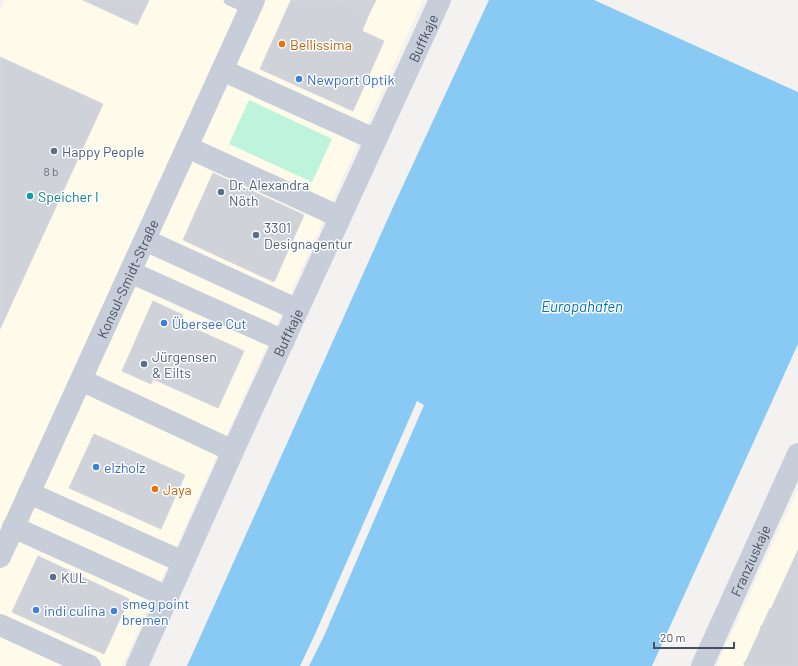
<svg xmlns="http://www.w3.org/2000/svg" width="798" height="666" font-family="Barlow,sans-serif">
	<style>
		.commercial { fill: #fefbeb }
		.green { fill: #bef3dc }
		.water { fill: #88caf3 }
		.pier { fill: #f4f2f1 }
		.building { fill: #d0d2d9; stroke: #d5d6dd }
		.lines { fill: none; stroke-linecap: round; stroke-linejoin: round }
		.lane { stroke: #c7ceda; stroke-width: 11 }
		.street { stroke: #c7ceda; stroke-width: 22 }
		.food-dot { fill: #e8710a; stroke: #fff; stroke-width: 1.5 }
		.shop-dot { fill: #3f7fe0; stroke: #fff; stroke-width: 1.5 }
		.service-dot { fill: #5c6f8a; stroke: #fff; stroke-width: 1.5 }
		.culture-dot { fill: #0f9aa8; stroke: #fff; stroke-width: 1.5 }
		.labels { text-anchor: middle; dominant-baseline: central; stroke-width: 3; stroke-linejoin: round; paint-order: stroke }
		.number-label { font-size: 12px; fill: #69707f }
		.street-label { font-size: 14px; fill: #475061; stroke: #fff }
		.food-label { font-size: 14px; fill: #c56008; stroke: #fff; text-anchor: start }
		.shop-label { font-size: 14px; fill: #366cbe; stroke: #fff; text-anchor: start }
		.service-label { font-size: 14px; fill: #4e5e75; stroke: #fff; text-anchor: start }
		.culture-label { font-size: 14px; fill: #0d838f; stroke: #fff; text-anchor: start }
		.water-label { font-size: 15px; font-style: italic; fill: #0173ba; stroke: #fff }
	</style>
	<rect width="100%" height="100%" fill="#f4f2f1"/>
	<g class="commercial">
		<path d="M5 0H423L122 666H0V11Z"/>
		<path d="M798 489V666H717Z"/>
	</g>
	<path class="green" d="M249 100 332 139 312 182 229 144Z"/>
	<path class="water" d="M489 0H594L798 92V344L652 666H187L394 205Z"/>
	<path class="pier" d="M417 401 424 405 324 636 309 666H300L316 632Z"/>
	<g class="building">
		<path d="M83 0H149L137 25Z"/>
		<path d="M291 0H337L369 14 362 31 384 41 353 111 260 69Z"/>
		<path d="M337 0H376L369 14Z"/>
		<path d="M0 57 103 104 0 329Z"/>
		<path d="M213 173 304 215 274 282 183 240Z"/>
		<path d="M153 301 183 315 180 322 244 351 218 408 153 379 151 384 122 371Z"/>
		<path d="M94 434 185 475 161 529 69 488Z"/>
		<path d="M798 550V666H744L745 664H744V662L745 663 761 628 760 627 761 626H762L770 608 771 609Z"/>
		<path d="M38 556 129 599 104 654 12 612Z"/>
	</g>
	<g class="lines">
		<path class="lane" d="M229 0 250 9"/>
		<g class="street">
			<path d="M222 70 376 140"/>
			<path d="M187 147 340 217"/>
			<path d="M145 240 298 310"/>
			<path d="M130 272 284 341"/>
			<path d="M81 380 233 451"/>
			<path d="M29 493 183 562"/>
			<path d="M13 527 168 597"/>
			<path id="s1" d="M0 557 254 0"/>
			<path d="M0 625 90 666"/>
			<path id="s2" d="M137 666 233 451 440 0"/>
			<path id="s3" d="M702 666 798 454"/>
		</g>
	</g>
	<g class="food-dot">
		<circle cx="282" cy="44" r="4"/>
		<circle cx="155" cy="489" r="4"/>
	</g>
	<g class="shop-dot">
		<circle cx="299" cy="79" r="4"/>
		<circle cx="164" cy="323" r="4"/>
		<circle cx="96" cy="467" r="4"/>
		<circle cx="36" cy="610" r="4"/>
		<circle cx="114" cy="611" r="4"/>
	</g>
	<g class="service-dot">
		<circle cx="54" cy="151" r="4"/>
		<circle cx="221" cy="192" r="4"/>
		<circle cx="256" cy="235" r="4"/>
		<circle cx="144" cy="364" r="4"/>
		<circle cx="53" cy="577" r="4"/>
	</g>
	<circle class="culture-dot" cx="30" cy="196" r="4"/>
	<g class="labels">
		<g class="number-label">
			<text x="51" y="171">8 b</text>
		</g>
		<g class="street-label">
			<text stroke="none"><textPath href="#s2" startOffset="690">Buffkaje</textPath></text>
			<text stroke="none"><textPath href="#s1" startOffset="306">Konsul-Smidt-Straße</textPath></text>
			<text stroke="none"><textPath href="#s2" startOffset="366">Buffkaje</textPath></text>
			<text stroke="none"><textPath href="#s3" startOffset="116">Franziuskaje</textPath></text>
		</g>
		<g class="food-label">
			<text x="290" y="44">Bellissima</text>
			<text x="163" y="489">Jaya</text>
		</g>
		<g class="shop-label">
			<text x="307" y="79">Newport Optik</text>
			<text x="172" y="323">Übersee Cut</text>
			<text x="104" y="467">elzholz</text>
			<text x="122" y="603">smeg point<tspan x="122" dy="16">bremen</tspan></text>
			<text x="44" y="610">indi culina</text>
		</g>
		<g class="service-label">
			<text x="62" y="151">Happy People</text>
			<text x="229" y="184">Dr. Alexandra<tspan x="229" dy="16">Nöth</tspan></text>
			<text x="264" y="227">3301<tspan x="264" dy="16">Designagentur</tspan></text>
			<text x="152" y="356">Jürgensen<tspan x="152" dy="16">&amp; Eilts</tspan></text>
			<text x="61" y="577">KUL</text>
		</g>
		<g class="culture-label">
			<text x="38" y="196">Speicher I</text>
		</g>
		<g class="water-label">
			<text x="582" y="306">Europahafen</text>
		</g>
	</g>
	<path d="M654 642v6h80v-6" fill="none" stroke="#475061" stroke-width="2"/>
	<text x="660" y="642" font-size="12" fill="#475061" stroke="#ffffff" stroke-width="3" paint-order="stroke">20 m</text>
</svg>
